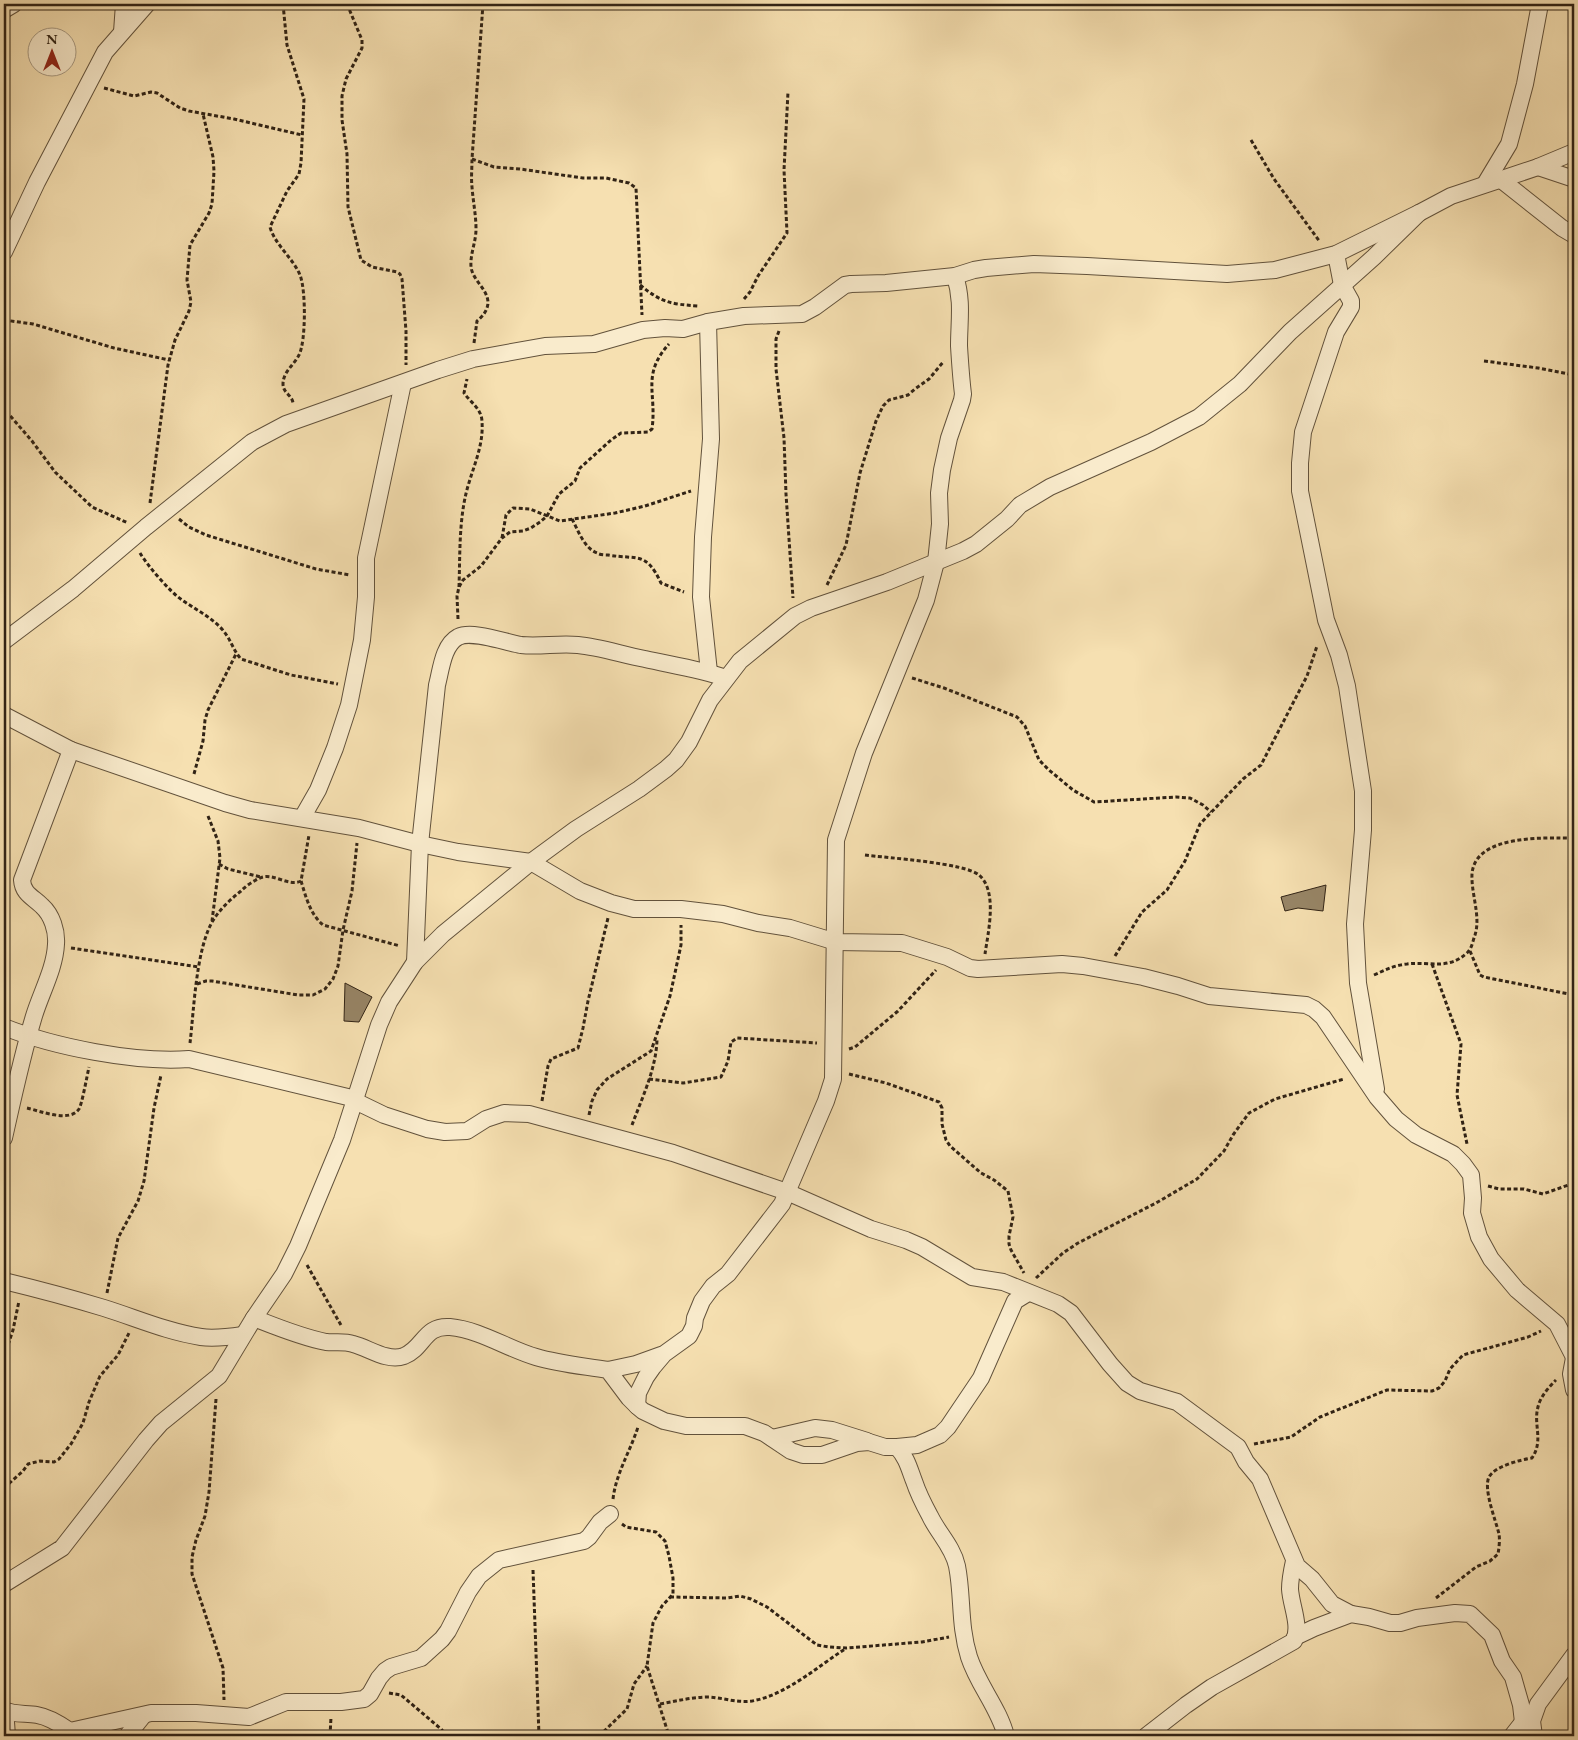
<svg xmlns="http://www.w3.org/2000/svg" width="1578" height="1740" font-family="'EB Garamond',serif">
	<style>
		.building { fill: #978566; stroke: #312315 }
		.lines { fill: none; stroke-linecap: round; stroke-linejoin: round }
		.minor-casing { stroke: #62523c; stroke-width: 18 }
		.path { stroke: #312315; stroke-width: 3; stroke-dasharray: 4 2.5; stroke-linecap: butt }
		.minor { stroke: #f9ebcc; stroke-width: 16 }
	</style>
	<rect width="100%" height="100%" fill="#f6e0b1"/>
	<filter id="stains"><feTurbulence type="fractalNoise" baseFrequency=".004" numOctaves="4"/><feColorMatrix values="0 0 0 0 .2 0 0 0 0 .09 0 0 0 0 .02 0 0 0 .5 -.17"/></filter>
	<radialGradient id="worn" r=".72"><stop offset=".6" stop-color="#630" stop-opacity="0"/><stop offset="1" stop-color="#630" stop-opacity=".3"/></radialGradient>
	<g class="building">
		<path d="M1326 885 1323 911 1298 908 1285 911 1281 897Z"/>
		<path d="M345 983 372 997 359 1022 344 1021Z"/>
	</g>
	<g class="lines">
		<defs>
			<g id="minor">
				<path d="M4 10 14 4"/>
				<path d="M122 32 124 4"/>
				<path d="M1538 167 1574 179"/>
				<path d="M1500 179 1562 228 1574 235"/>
				<path d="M1485 184 1509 144 1525 84 1540 4"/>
				<path d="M4 252 37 182 105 52 147 4"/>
				<path d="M1336 254 1342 285 1351 301V307L1336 332 1303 432 1300 463V491L1326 620 1339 655 1347 686 1363 791V830L1355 924 1358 983 1376 1089"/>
				<path d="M708 322 711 439 703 537 701 597 709 672"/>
				<path d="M4 641 73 589 146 527 252 442 286 424 438 370 473 359 545 346 594 344 643 330 665 328 683 329 708 322 744 316 802 314 815 307 845 285 851 284 886 283 955 276 974 270 986 268 1034 264 1087 266 1227 274 1275 270 1336 254 1419 213 1451 196 1538 167 1574 152"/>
				<path d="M4 715 71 750 225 803 250 810 359 828 420 844 458 852 531 862 580 891 611 903 634 909H681L723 914 758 923 790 928 836 942 902 943 947 957 970 968 978 969 1062 964 1083 966 1143 977 1178 986 1209 996 1306 1005 1314 1009 1323 1017 1377 1097 1396 1119 1416 1135 1453 1154 1463 1164 1471 1175 1473 1198 1472 1213 1479 1237 1491 1259 1517 1290 1557 1324 1574 1357"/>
				<path d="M302 818 318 790 335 748 349 705 362 640 366 597V558L403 383"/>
				<path d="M415 962 420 844 437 685C441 670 443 645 458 637 472 630 504 642 521 645 540 647 559 643 578 645 600 647 623 655 645 659 672 665 699 669 726 678"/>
				<path d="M4 1027C54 1047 135 1063 189 1059L356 1099"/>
				<path d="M355 1101 384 1115 427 1129 445 1132 467 1131 486 1119 504 1113 529 1114 673 1153 787 1192 871 1229 906 1240 922 1247 972 1277 1003 1282 1058 1304 1071 1313 1110 1364 1127 1383 1140 1391 1177 1402 1238 1447 1246 1462 1260 1479 1297 1566 1312 1579 1332 1604 1351 1614"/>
				<path d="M4 1138C13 1098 22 1056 34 1016 41 993 55 968 56 944 57 931 52 915 42 906 33 897 23 894 22 880L71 750"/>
				<path d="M4 1281C37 1289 71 1298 104 1308 136 1318 168 1332 201 1337 214 1339 229 1337 243 1335"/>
				<path d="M254 1318C277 1327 301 1337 326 1342 335 1343 344 1341 353 1344 369 1348 387 1362 404 1356 424 1348 424 1325 450 1327 481 1330 508 1349 536 1357 559 1364 584 1366 608 1370L629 1398 637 1406 643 1411 664 1421 686 1426H745L764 1433 791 1451 803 1455H822L857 1443 869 1442 885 1447H897L917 1445 940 1435 948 1427 981 1378 1015 1301 1028 1293"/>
				<path d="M1574 1358 1571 1374 1574 1390"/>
				<path d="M608 1370 636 1364 661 1355"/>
				<path d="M637 1406 638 1393 646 1377 653 1367 664 1354 689 1336 694 1326 695 1318 702 1301 713 1286 728 1274 782 1204 826 1101 833 1079 836 840 864 753 926 600 936 562 940 524 939 493 942 470 949 438 962 400 963 394C961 378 960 362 959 346 959 321 963 301 955 276"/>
				<path d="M772 1438 815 1428 832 1430 867 1441"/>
				<path d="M897 1447C907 1458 909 1468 914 1481 918 1493 924 1505 930 1516 938 1533 953 1547 957 1566 963 1597 959 1625 969 1657 978 1685 999 1708 1006 1736"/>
				<path d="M4 1584 62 1548 146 1440 161 1423 219 1376 254 1318 284 1274 298 1246 342 1140 379 1025 389 1002 415 962 443 934 531 862 576 829 639 789 666 769 676 760 689 742 710 700 740 661 795 616 811 608 887 582 963 551 976 544 1007 519 1020 505 1050 487 1151 442 1199 417 1240 384 1290 332 1374 257 1419 213"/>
				<path d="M1295 1637 1314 1628 1351 1614 1369 1617 1390 1623H1400L1417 1618 1455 1613 1470 1614 1492 1635 1502 1661 1513 1677 1521 1705 1523 1722"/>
				<path d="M4 1710C14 1715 26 1713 37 1715 49 1717 60 1724 70 1731L151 1713H196L249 1717 286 1702H341L364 1699 370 1694 379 1678 385 1671 391 1667 421 1658 442 1639 448 1631 468 1592 479 1576 499 1560 584 1541 589 1537 600 1522 610 1514"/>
				<path d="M4 1716 6 1722 7 1736"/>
				<path d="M127 1736 143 1716"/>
				<path d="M1146 1736 1186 1705 1212 1687 1294 1641C1301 1625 1291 1606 1290 1589 1290 1579 1292 1570 1294 1561"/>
				<path d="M1512 1736 1523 1722 1531 1718"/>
				<path d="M1534 1736 1532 1721 1538 1704 1574 1655"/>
			</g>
		</defs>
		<use href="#minor" class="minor-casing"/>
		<g class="path">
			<path d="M283 4 287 45 304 99 301 163 299 174 287 191 270 227C275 245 293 258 300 275 306 290 306 341 299 355 294 365 283 372 283 384 283 393 292 395 293 403"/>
			<path d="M347 4 362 40V48L346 79 342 96V120L347 154 348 207 361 260 372 267 397 272 400 274 402 279 406 331V365"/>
			<path d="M104 88 134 96 151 92 157 93 180 108 189 111 234 119 302 135"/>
			<path d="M1251 140 1274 179 1320 242"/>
			<path d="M472 159 494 167 520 169 583 178H606L629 183 636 188 642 315"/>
			<path d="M640 285C662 303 671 304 698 306"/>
			<path d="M744 299 750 292 758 276 787 233 784 170 788 92"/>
			<path d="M4 320 33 324 114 348 169 360"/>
			<path d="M779 331 776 339V369L784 438 786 494 793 598"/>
			<path d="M474 343 477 321C483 316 488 310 488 302 487 288 473 281 471 267 470 254 476 242 476 229 476 215 473 201 472 187 471 178 472 168 472 159L483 4"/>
			<path d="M1484 361 1538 368 1574 375"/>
			<path d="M4 405 6 411 32 441 55 472 92 507 128 523"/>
			<path d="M150 503 168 365 175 340 189 311 191 302 187 280 190 245 209 213 212 204 214 171 213 157 203 114"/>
			<path d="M179 519 189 527 206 535 316 569 350 575"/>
			<path d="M572 519C578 530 584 548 597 553 600 555 605 555 608 555 638 560 646 551 661 583L684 592"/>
			<path d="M502 538 506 515 513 508 530 509 560 521 615 513 645 506 691 491"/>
			<path d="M140 553C147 565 170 592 182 600 195 609 209 616 220 627 231 638 232 649 241 659L291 675 338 684"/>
			<path d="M827 585 846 545 860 473 876 421 883 406 889 400 908 395 915 389 929 379 944 361"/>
			<path d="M459 587C460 557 459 527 465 498 470 473 484 448 482 422 482 409 471 403 464 393L467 379"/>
			<path d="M458 619 457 596 459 587 463 580 481 566 502 538 510 532 523 531 531 528 540 522 547 516 559 494 575 481 580 468 611 440 621 433 648 432 652 429C657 393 641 375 669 344"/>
			<path d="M912 678 944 688 1017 717 1025 726 1039 760 1049 770 1073 790 1094 802 1176 797 1190 798 1203 805 1211 812"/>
			<path d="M194 774 203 741 205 720 208 710 236 654"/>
			<path d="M208 816 218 841 220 858 212 921"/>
			<path d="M865 855C888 858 965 863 979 875 998 891 988 933 985 954"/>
			<path d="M219 864 228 869 261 877"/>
			<path d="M301 881C306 897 310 914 323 925L400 946"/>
			<path d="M71 948 199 967"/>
			<path d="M1470 951 1480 975 1484 977 1574 995"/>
			<path d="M1115 956 1142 912 1167 890 1185 861 1200 824 1243 779 1261 765 1307 676 1317 646"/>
			<path d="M1432 964 1461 1044 1457 1095 1467 1144"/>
			<path d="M1374 975C1385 970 1395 965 1407 964 1430 961 1448 971 1468 952 1472 948 1473 940 1475 935 1481 916 1471 894 1472 874 1475 834 1545 838 1574 838"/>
			<path d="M197 984 206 981H212L298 995H313L325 989 333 979 338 966 343 930 352 891 357 843"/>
			<path d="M190 1043C194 1010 196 946 214 919 221 908 231 899 241 891 246 886 253 881 260 878 273 872 288 887 301 881L309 835"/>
			<path d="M849 1049 855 1047 898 1011 936 970"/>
			<path d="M849 1074 886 1083 939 1102 942 1108V1124L946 1140 950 1146 981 1173 994 1180 1008 1191 1013 1217 1009 1236V1244L1011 1250 1024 1273"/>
			<path d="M649 1079 683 1083 721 1077 728 1061 731 1042 737 1038 817 1043"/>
			<path d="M542 1101 548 1066 551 1059 578 1048 583 1028 588 1001 608 918"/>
			<path d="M27 1108C40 1111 70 1123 79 1109 82 1104 87 1076 89 1067"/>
			<path d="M589 1115 592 1101 597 1090 607 1079 651 1051 670 996 681 945V925"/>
			<path d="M632 1125C642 1098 656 1069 657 1040"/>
			<path d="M1488 1186 1499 1189H1524L1543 1194 1574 1183"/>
			<path d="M307 1265 342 1327"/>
			<path d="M1036 1278 1063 1253 1078 1243 1156 1203 1197 1179 1224 1151 1233 1135 1249 1113 1275 1099 1344 1079"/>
			<path d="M107 1293 118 1238 138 1201 144 1181 154 1108 161 1075"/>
			<path d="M4 1357 13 1330 19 1301"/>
			<path d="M216 1399 209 1492 205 1516 196 1540 192 1557V1574L223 1668 224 1700"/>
			<path d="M1254 1444 1291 1437 1320 1417 1387 1390 1432 1391 1439 1388 1445 1381 1450 1369 1463 1355 1528 1337 1541 1331"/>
			<path d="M4 1488 23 1471 28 1464 40 1461 54 1462 59 1459 71 1444 83 1423 89 1402 100 1376 118 1355 129 1333"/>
			<path d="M613 1499C616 1473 630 1452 638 1427"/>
			<path d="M622 1524 626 1527 656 1532 665 1541 669 1556 673 1578V1594L662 1606 653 1623 647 1666 669 1736"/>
			<path d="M533 1570 539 1736"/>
			<path d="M670 1597 727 1598 740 1596 751 1599 767 1607 817 1645 829 1647 846 1648 922 1642 949 1637"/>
			<path d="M1436 1598 1476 1567 1490 1561 1498 1554C1499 1548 1500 1540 1499 1534 1496 1521 1483 1489 1489 1477 1495 1466 1520 1460 1532 1458 1544 1440 1533 1425 1538 1407 1540 1397 1549 1387 1556 1380"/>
			<path d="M389 1693 401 1695 441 1729 447 1736"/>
			<path d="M660 1704C677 1701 692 1697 709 1697 724 1698 737 1703 752 1701 786 1695 817 1667 845 1649"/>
			<path d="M330 1736 331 1717"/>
			<path d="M599 1736 627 1709 634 1684 647 1666"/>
		</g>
		<use href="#minor" class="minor"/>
	</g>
	<rect width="1578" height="1740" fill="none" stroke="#f6e0b1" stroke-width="20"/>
	<rect x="5" y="5" width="1568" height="1730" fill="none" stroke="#312315" stroke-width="2.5"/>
	<rect x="10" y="10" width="1558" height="1720" fill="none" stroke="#312315"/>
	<g transform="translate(52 52)"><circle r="24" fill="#f9ebcc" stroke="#a99b83"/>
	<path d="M0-4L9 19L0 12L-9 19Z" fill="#8f2418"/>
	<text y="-8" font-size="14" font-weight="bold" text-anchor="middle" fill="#312315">N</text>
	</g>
	<rect width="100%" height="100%" filter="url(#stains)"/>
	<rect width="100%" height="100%" fill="url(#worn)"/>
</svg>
